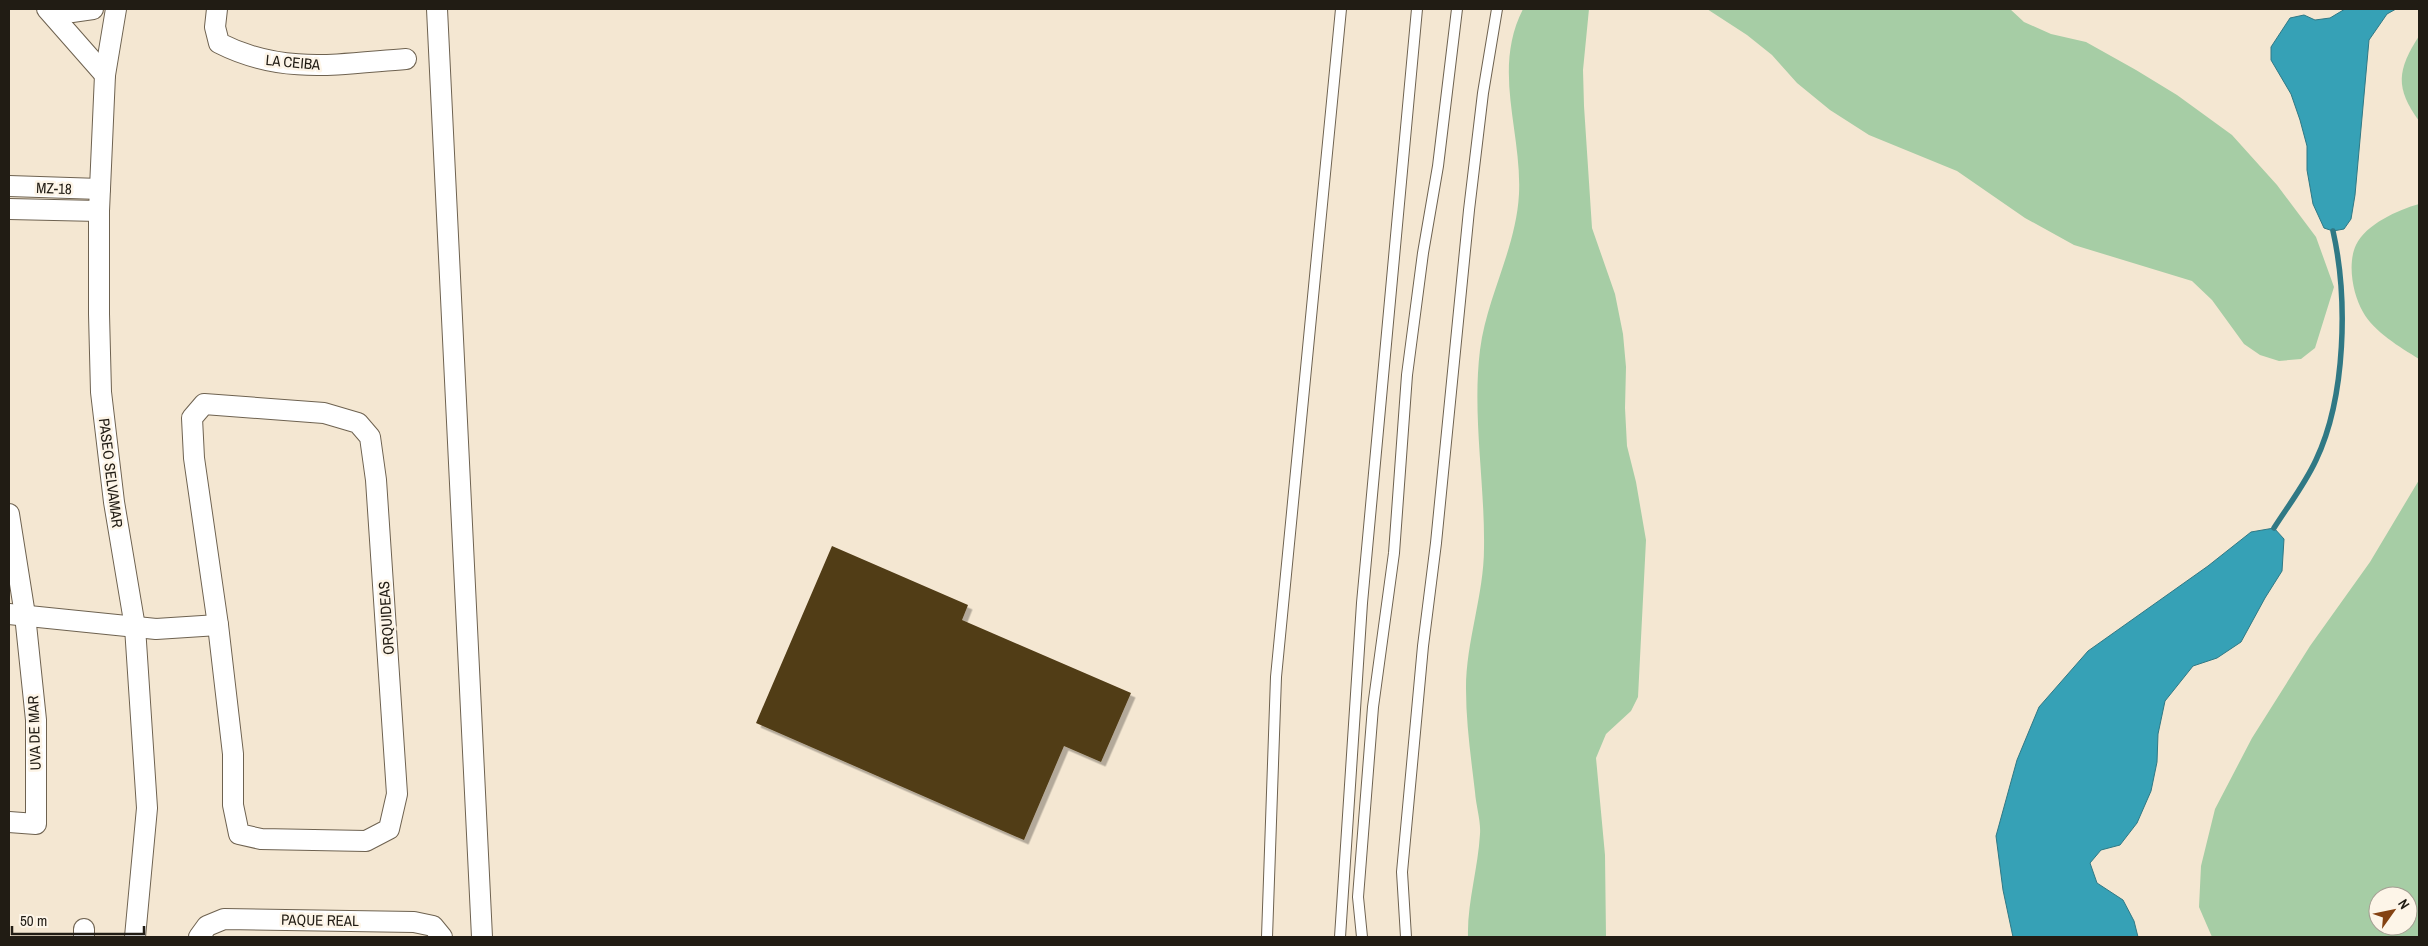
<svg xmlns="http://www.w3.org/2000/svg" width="2428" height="946" font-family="'Archivo Narrow',sans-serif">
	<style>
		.green { fill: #a6cda5; fill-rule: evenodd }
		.water { fill: #36a1b6; stroke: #307985 }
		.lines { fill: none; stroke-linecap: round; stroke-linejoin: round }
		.stream { stroke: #307985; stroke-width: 5.5 }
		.building { fill: #513c17; filter: url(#shadow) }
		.service-casing { stroke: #6e6250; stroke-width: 12 }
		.minor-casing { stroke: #6e6250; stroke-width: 22 }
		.service { stroke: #fff; stroke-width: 10 }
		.minor { stroke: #fff; stroke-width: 20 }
		.labels { text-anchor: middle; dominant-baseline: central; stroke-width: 5; stroke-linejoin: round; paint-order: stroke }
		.street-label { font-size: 15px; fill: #211c14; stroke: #fdf5e8 }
	</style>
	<defs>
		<filter id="shadow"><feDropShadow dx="4.5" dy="4.5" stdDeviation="0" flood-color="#0004"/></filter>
	</defs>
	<rect width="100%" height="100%" fill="#f4e7d2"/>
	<g class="green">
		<path d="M1523 9H1589L1583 70 1584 106 1592 228 1615 294 1623 334 1626 367 1625 408 1627 446 1636 482 1646 540 1638 697 1631 711 1606 734 1596 758 1605 855 1606 937H1468C1467 903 1478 869 1480 834 1481 821 1476 806 1475 792 1471 758 1466 723 1466 689 1466 641 1484 595 1484 548 1485 483 1472 415 1480 350 1487 296 1516 249 1519 194 1522 131 1492 70 1523 9Z"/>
		<path d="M1707 9H2010L2024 22 2051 34 2086 42 2136 70 2177 95 2232 135 2277 185 2316 237 2334 287 2315 348 2301 359 2279 361 2260 355 2244 344 2212 300 2192 281 2074 245 2025 218 1957 171 1869 135 1830 110 1797 83 1772 55 1747 35Z"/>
		<path d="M2419 36V121C2395 88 2397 70 2419 36Z"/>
		<path d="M2419 204V359C2400 347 2374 332 2363 312 2353 295 2347 264 2356 245 2366 224 2398 210 2419 204Z"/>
		<path d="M2419 480V937H2212L2199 907 2201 866 2215 809 2252 738 2310 646 2370 562ZM2378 896H2408V926H2378Z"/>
	</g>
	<g class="water">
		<path d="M2345 9H2396L2387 14 2369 40 2355 195 2351 219 2344 229 2333 231 2324 228 2313 204 2307 170V146L2300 120 2291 94 2271 60V47L2290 18 2304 15 2315 20 2330 18Z"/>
		<path d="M2274 528 2284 539 2282 571 2265 598 2241 642 2217 658 2193 666 2165 701 2158 734 2157 762 2151 791 2137 823 2120 845 2101 850 2090 863 2097 883 2123 900 2134 921 2138 937H2013L2003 890 1996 836 2017 760 2039 707 2088 651 2208 566 2251 532Z"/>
	</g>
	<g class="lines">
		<path class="stream" d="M2274 528C2288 506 2305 484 2316 460 2346 397 2348 298 2333 231"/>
	</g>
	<path class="building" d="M832 546 968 605 962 620 1131 693 1101 762 1064 746 1024 840 756 723Z"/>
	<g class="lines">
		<defs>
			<g id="service">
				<path d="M1267 937 1276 677 1341 9"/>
				<path d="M1340 937 1362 603 1417 9"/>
				<path d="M1362 937 1358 897 1373 707 1394 553 1407 375 1423 253 1438 166 1457 9"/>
				<path d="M1406 937 1402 872 1423 646 1436 543 1469 210 1483 93 1497 9"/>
			</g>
			<g id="minor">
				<path d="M47 9 105 75"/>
				<path d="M69 9 72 12 93 9"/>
				<path d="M116 9 105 75 99 211V314L101 392 114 502 135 627 147 808 135 937"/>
				<path d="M217 9 215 27 219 43C282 75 338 64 406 59"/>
				<path d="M437 9 482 937"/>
				<path d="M9 186 100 189"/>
				<path d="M9 209 99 211"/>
				<path d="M204 404 324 413 358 423 370 437 376 480 397 794 389 829 366 841 261 839 239 834 233 805V754L218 625 194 458 192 418Z"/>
				<path d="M9 514 25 615 36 720V824L9 822"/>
				<path d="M9 614 156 629 218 625"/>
				<path d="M84 937V929"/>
				<path d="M199 937 207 926 224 919 414 922 433 926 442 937"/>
			</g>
		</defs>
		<use href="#service" class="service-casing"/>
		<use href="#minor" class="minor-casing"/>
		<use href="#service" class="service"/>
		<use href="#minor" class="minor"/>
	</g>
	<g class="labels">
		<g class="street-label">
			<text transform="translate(293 62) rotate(5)">LA CEIBA</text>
			<text transform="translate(54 188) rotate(2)">MZ-18</text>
			<text transform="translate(111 473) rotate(83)">PASEO SELVAMAR</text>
			<text transform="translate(386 618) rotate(-94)">ORQUIDEAS</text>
			<text transform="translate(34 733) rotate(-92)">UVA DE MAR</text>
			<text transform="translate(320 920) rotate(1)">PAQUE REAL</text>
		</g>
	</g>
	<rect width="2428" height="946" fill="none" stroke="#211c14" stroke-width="20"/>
	<g transform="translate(2393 911) rotate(57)"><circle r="24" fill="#fdf5e8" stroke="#a59e93"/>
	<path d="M0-4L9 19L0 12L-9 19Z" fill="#844212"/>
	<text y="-8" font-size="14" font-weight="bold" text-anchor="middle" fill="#211c14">N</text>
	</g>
	<path d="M12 926v8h132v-8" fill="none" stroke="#211c14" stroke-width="2.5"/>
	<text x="20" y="926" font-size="15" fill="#211c14" stroke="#fdf5e8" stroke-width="4" paint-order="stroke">50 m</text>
</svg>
